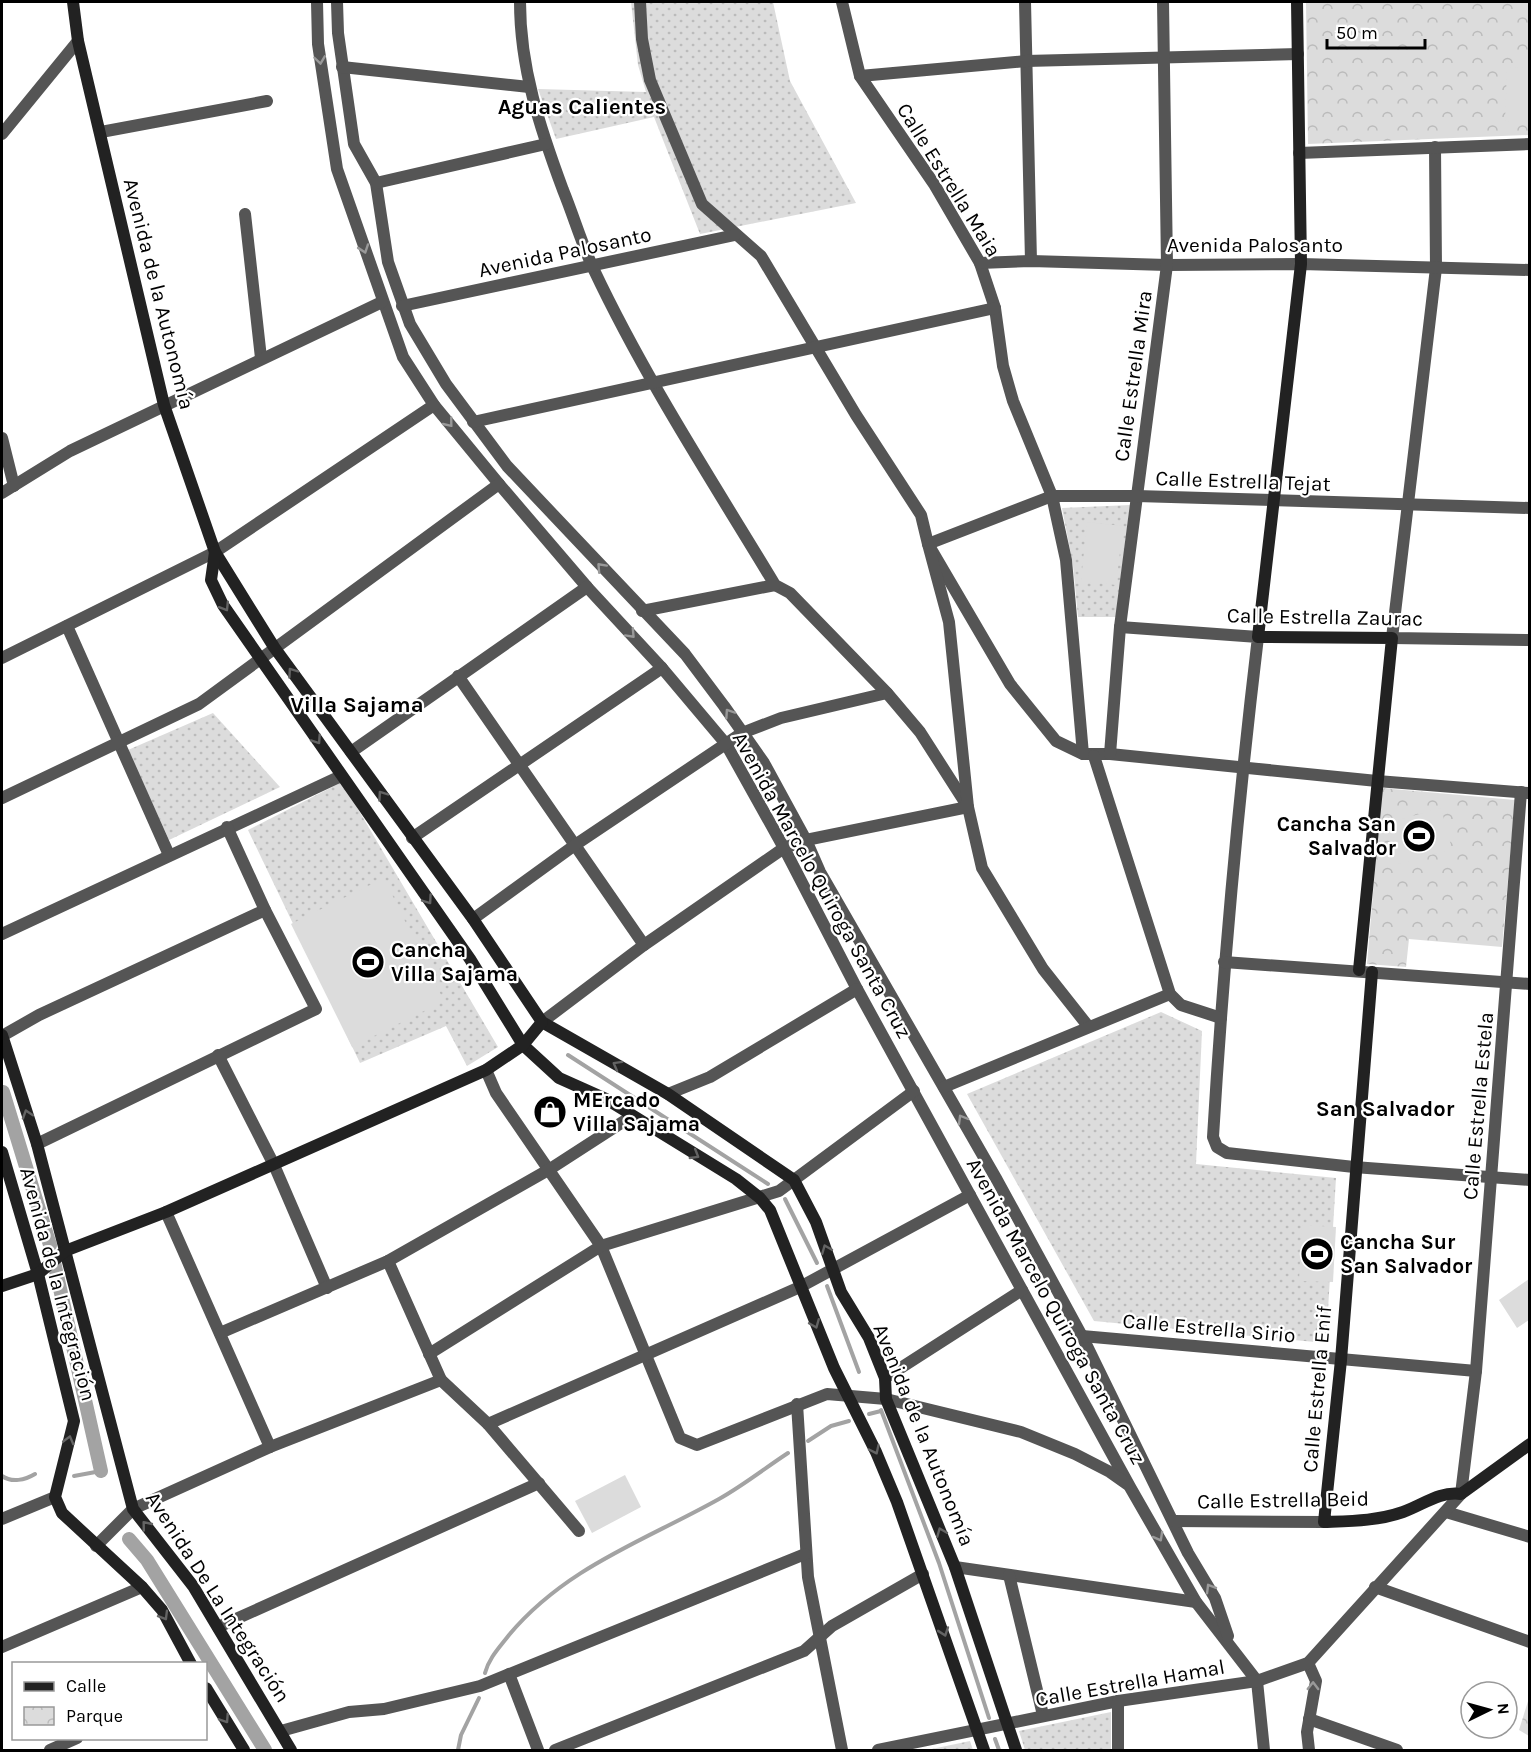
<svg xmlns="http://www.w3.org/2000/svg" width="1531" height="1752" font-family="Karla,sans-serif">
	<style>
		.grass { fill: url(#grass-dots) }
		.park { fill: url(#park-crowns) }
		.pitch { fill: #dcdcdc }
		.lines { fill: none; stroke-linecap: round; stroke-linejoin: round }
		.stream { stroke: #a3a3a3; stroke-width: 4 }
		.canal { stroke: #a3a3a3; stroke-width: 14 }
		.street { stroke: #555; stroke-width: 12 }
		.secondary { stroke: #222; stroke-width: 12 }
		.oneway { stroke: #999 }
		.oneway2 { stroke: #646464 }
		.labels { text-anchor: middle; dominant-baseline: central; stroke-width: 4.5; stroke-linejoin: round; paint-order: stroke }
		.street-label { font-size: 21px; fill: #000; stroke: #fff }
		.poi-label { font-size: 21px; font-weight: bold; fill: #000; stroke: #fff; text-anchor: start }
		.neighbourhood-label { font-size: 22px; font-weight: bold; fill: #000; stroke: #fff }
	</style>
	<defs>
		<pattern id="grass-dots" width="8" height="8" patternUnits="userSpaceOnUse" patternTransform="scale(1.5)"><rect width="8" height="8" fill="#dcdcdc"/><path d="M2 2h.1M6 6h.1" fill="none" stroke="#bbb" stroke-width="1.8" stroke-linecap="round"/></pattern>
		<pattern id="park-crowns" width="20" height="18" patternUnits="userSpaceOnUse" patternTransform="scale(1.5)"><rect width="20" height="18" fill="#dcdcdc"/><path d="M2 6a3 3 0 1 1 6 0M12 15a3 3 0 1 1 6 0" fill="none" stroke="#bbb"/></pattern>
	</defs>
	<rect width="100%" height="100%" fill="#fff"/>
	<g class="grass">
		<path d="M631 2H773L790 81 856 203 700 234 654 117 556 139 538 89 646 92 638 65Z"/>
		<path d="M1130 505 1116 617H1078L1073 565 1062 508Z"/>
		<path d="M213 713 280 787 169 840 128 750Z"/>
		<path d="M342 782 498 1047 467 1066 446 1026 360 1063 248 830Z"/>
		<path d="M1161 1012 1202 1031 1196 1164 1336 1178 1326 1343 1094 1321 967 1094Z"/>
		<path d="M1111 1712V1750H1025L1019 1731Z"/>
		<path d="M970 1741 973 1750H927Z"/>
	</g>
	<g class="park">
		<path d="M1306 2H1529V135L1308 144Z"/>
		<path d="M1382 788 1515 800 1502 947 1409 939 1406 967 1367 964Z"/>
		<path d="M1529 1698 1530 1736H1529L1519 1730Z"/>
	</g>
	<g class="pitch">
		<path d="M1507 67 1529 68V122L1505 121Z"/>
		<path d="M1087 522 1123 526 1116 585 1081 581Z"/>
		<path d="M1441 808 1452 849 1398 864 1387 823Z"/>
		<path d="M384 878 444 1001 352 1047 291 924Z"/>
		<path d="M1302 1225 1336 1227 1333 1282 1299 1281Z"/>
		<path d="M1529 1279V1320L1517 1328 1499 1300Z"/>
		<path d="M625 1475 641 1507 592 1533 575 1501Z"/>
	</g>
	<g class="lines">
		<g class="stream">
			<path d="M568 1055 768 1184"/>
			<path d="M785 1199 817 1263"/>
			<path d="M827 1286 859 1372"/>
			<path d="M881 1410 939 1563 989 1718"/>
			<path d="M869 1414 881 1411"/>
			<path d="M808 1441 831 1426 849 1421"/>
			<path d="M2 1476C12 1483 25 1480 35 1474"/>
			<path d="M74 1476 101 1471"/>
			<path d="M485 1673C489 1658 499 1648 509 1635 566 1567 644 1541 719 1499 744 1485 765 1468 788 1453"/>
			<path d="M995 1739 999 1750"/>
			<path d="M458 1750 461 1735 479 1698"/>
		</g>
		<g class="canal">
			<path d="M3 1092 50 1245"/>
			<path d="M54 1262 101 1471"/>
			<path d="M129 1539 147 1560 265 1750"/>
		</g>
		<g class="street">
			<path d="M317 2 318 44 337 169 403 357 434 405 499 484 587 587 662 668 726 744 784 848 857 989 1130 1487 1196 1602 1257 1681 1264 1750"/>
			<path d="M337 2 338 33 354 144 376 183 388 262 410 324 446 384 507 466 685 654 724 706 764 763 806 840 820 872 997 1180 1082 1336 1188 1553 1215 1598 1228 1636"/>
			<path d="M520 2C520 68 540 128 563 190 574 217 582 245 594 270 646 380 713 482 775 585L790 593 887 693 920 732 968 807 982 868 1043 969 1088 1026"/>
			<path d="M640 2 642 39 650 80 702 204 761 256 856 415 921 515 928 544 1010 684 1056 741 1083 754H1110L1377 781 1528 793"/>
			<path d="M842 2 860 76 934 184 980 263 995 308 1003 366 1013 401 1052 496 1066 560 1083 754"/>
			<path d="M1025 2 1031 261"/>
			<path d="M342 67 529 87"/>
			<path d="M860 76 1026 61 1298 54"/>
			<path d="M101 132 267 101"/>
			<path d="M2 134 78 41"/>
			<path d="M1435 147 1436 268 1392 638 1530 640"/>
			<path d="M1299 153 1530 144"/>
			<path d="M376 183 546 144"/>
			<path d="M245 214 261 358"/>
			<path d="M980 263 1031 261 1167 265 1301 264 1530 270"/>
			<path d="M402 306 735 235"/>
			<path d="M473 422 995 308"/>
			<path d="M2 438 14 486"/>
			<path d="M2 493 70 451 382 302"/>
			<path d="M642 611 775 585"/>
			<path d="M67 626 169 855"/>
			<path d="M1120 627 1258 637C1238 804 1223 970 1213 1137L1217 1147 1227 1153 1354 1167 1530 1180"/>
			<path d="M2 658 215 552 434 405"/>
			<path d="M458 676 644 945"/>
			<path d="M351 752 587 587"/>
			<path d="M1110 754 1120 627 1167 265 1163 2"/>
			<path d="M1094 756 1170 994 1181 1005 1221 1018"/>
			<path d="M2 798 199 704 499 484"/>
			<path d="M412 838 662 668"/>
			<path d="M473 919 575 845 742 733 781 718 887 693"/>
			<path d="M2 934 341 776"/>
			<path d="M1224 962 1530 984"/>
			<path d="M542 1022 644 945 784 848 806 840 968 807 949 622 928 544 1052 496H1137L1530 508"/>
			<path d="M2 1036 39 1015 265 910"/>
			<path d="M218 1055 274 1165 327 1288"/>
			<path d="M486 1070 496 1093 601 1246 680 1438 697 1445 827 1394 886 1399 1021 1432 1075 1454 1110 1472 1127 1484"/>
			<path d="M944 1087 1170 994"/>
			<path d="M668 1094 710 1077 857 989"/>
			<path d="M37 1144 316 1009 265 910 227 827"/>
			<path d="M166 1212 270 1447"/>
			<path d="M388 1261 441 1380"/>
			<path d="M220 1333 388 1261 550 1169 632 1116"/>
			<path d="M1082 1336 1476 1371"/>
			<path d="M429 1354 601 1246 779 1191 914 1091"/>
			<path d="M885 1378 1022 1290"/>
			<path d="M797 1404 808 1577 842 1750"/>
			<path d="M488 1424 800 1287 970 1195"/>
			<path d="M1446 1512 1530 1537"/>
			<path d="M2 1519 55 1497"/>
			<path d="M1173 1521 1324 1522"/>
			<path d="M96 1546 133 1509 270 1447 441 1380 488 1424 579 1531"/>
			<path d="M955 1567 1196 1602"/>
			<path d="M1009 1575 1043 1715"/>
			<path d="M1375 1587 1530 1642"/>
			<path d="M218 1627 539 1483"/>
			<path d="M2 1647 142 1587"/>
			<path d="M1308 1663 1316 1681 1307 1732 1309 1750"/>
			<path d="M509 1674 538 1750"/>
			<path d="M1309 1719 1397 1750"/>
			<path d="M281 1731 349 1712 384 1709 480 1686 805 1554"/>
			<path d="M50 1750 77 1738"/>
			<path d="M555 1750 804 1651 832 1626 923 1574"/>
			<path d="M878 1750 1118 1701 1257 1681 1308 1663 1461 1494 1476 1371 1521 792"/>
			<path d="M1118 1750V1701"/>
		</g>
		<g class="secondary">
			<path d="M73 2 78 41 164 405 215 552 274 647 473 919 542 1022 668 1094 794 1180 816 1222 841 1292 869 1338 885 1378 886 1399 955 1567 1016 1750"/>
			<path d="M1297 2 1301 264 1258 637 1392 638 1359 970"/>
			<path d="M215 552 211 580 223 605 470 959 523 1045 559 1078 606 1099 736 1179 760 1198 770 1210 834 1368 876 1452 897 1502 984 1750"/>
			<path d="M1372 972 1341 1360 1324 1522C1351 1521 1377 1521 1403 1512 1423 1505 1439 1491 1461 1494L1530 1444"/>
			<path d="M2 1035 37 1144 133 1509 193 1586 291 1750"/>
			<path d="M2 1152 38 1274 74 1421 55 1497 62 1513 142 1587 162 1610 191 1664"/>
			<path d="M2 1286 38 1274 65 1251 166 1212 486 1070 523 1045 542 1022"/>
			<path d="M206 1688 244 1750"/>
		</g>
	</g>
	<defs><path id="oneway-chevron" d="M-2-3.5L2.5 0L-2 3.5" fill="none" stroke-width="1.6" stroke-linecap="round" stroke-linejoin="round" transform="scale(1.5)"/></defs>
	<g class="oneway">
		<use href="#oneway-chevron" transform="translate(320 60) rotate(82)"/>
		<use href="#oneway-chevron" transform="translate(364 249) rotate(71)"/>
		<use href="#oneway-chevron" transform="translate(449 423) rotate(51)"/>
		<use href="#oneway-chevron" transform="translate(601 567) rotate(-133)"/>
		<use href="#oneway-chevron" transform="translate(631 634) rotate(47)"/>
		<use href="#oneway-chevron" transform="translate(729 713) rotate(-124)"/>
		<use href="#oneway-chevron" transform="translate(962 1119) rotate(-120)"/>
		<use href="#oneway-chevron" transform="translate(1159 1537) rotate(61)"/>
		<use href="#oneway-chevron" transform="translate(1210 1588) rotate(-121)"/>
		<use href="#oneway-chevron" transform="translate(1313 1686) rotate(-89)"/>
	</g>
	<g class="oneway2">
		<use href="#oneway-chevron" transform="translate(225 607) rotate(58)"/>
		<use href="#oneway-chevron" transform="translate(292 672) rotate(-125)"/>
		<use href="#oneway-chevron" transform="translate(317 740) rotate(56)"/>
		<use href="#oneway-chevron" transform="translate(382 795) rotate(-125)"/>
		<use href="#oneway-chevron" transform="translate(428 900) rotate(55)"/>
		<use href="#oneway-chevron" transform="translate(617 1065) rotate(-151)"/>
		<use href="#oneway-chevron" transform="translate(27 1114) rotate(-108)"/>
		<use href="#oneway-chevron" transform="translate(695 1155) rotate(31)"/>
		<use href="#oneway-chevron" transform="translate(826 1249) rotate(-112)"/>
		<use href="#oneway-chevron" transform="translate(815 1324) rotate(68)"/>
		<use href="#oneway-chevron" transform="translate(69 1440) rotate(-75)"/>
		<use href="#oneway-chevron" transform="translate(875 1450) rotate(65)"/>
		<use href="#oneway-chevron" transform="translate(146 1525) rotate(-129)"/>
		<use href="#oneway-chevron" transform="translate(941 1532) rotate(-112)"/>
		<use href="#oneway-chevron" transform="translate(164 1616) rotate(59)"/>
		<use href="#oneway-chevron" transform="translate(944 1632) rotate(71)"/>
		<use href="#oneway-chevron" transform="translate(225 1719) rotate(57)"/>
	</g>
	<defs>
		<symbol id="stadium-disc" viewBox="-11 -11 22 22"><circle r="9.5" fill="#000" stroke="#fff"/><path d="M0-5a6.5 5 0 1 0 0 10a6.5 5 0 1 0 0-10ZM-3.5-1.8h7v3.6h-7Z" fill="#fff"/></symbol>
		<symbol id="shop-disc" viewBox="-11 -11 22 22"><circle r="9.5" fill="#000" stroke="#fff"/><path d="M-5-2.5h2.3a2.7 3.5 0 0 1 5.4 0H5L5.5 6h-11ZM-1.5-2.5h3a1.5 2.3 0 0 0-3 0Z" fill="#fff"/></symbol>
	</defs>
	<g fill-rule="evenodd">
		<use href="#stadium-disc" x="1400" y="817" width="38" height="38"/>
		<use href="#stadium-disc" x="349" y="943" width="38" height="38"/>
		<use href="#shop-disc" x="531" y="1093" width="38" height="38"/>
		<use href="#stadium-disc" x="1298" y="1235" width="38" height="38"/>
	</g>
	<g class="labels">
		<g class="street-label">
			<text transform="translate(949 180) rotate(58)">Calle Estrella Maia</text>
			<text x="1255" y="245">Avenida Palosanto</text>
			<text transform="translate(565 252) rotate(-12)">Avenida Palosanto</text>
			<text transform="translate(159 294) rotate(76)">Avenida de la Autonomía</text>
			<text transform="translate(1133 376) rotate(-82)">Calle Estrella Mira</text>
			<text transform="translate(1243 481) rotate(2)">Calle Estrella Tejat</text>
			<text transform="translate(1325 617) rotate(1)">Calle Estrella Zaurac</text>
			<text transform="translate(822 885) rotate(61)">Avenida Marcelo Quiroga Santa Cruz</text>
			<text transform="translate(1478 1106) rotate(-85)">Calle Estrella Estela</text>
			<text transform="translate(58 1284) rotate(75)">Avenida de la Integración</text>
			<text transform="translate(1056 1311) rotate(61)">Avenida Marcelo Quiroga Santa Cruz</text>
			<text transform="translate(1209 1328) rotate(5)">Calle Estrella Sirio</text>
			<text transform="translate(1317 1389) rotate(-85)">Calle Estrella Enif</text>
			<text transform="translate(924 1435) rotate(68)">Avenida de la Autonomía</text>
			<text transform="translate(1283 1500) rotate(-1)">Calle Estrella Beid</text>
			<text transform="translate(218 1597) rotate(57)">Avenida De La Integración</text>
			<text transform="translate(1130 1683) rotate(-10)">Calle Estrella Hamal</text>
		</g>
		<g class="poi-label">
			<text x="1396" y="824" text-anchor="end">Cancha San<tspan x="1396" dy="24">Salvador</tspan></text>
			<text x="391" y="950">Cancha<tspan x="391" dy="24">Villa Sajama</tspan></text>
			<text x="573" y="1100">MErcado<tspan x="573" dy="24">Villa Sajama</tspan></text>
			<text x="1340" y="1242">Cancha Sur<tspan x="1340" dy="24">San Salvador</tspan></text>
		</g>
		<g class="neighbourhood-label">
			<text x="582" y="107">Aguas Calientes</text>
			<text x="357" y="705">Villa Sajama</text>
			<text x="1385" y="1109">San Salvador</text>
		</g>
	</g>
	<rect width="1531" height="1752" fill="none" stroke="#000000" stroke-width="6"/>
	<rect x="12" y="1662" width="195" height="78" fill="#ffffff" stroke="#999999" stroke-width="1.5"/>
	<rect x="24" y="1682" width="30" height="9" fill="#222222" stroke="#999999" stroke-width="1.5"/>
	<text x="66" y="1692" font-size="18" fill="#000000">Calle</text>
	<rect x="24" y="1707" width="30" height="18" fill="url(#park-crowns)" stroke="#999999" stroke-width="1.5"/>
	<text x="66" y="1722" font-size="18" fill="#000000">Parque</text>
	<g transform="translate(1489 1710) rotate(85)"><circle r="28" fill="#ffffff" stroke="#999999" stroke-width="1.5"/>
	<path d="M0-4.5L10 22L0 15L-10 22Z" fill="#000000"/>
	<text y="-9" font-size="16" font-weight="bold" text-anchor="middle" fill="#000000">N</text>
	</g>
	<path d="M1327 39v9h98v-9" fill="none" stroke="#000000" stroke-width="3"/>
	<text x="1336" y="39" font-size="18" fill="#000000" stroke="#ffffff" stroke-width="4.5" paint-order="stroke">50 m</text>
</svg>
